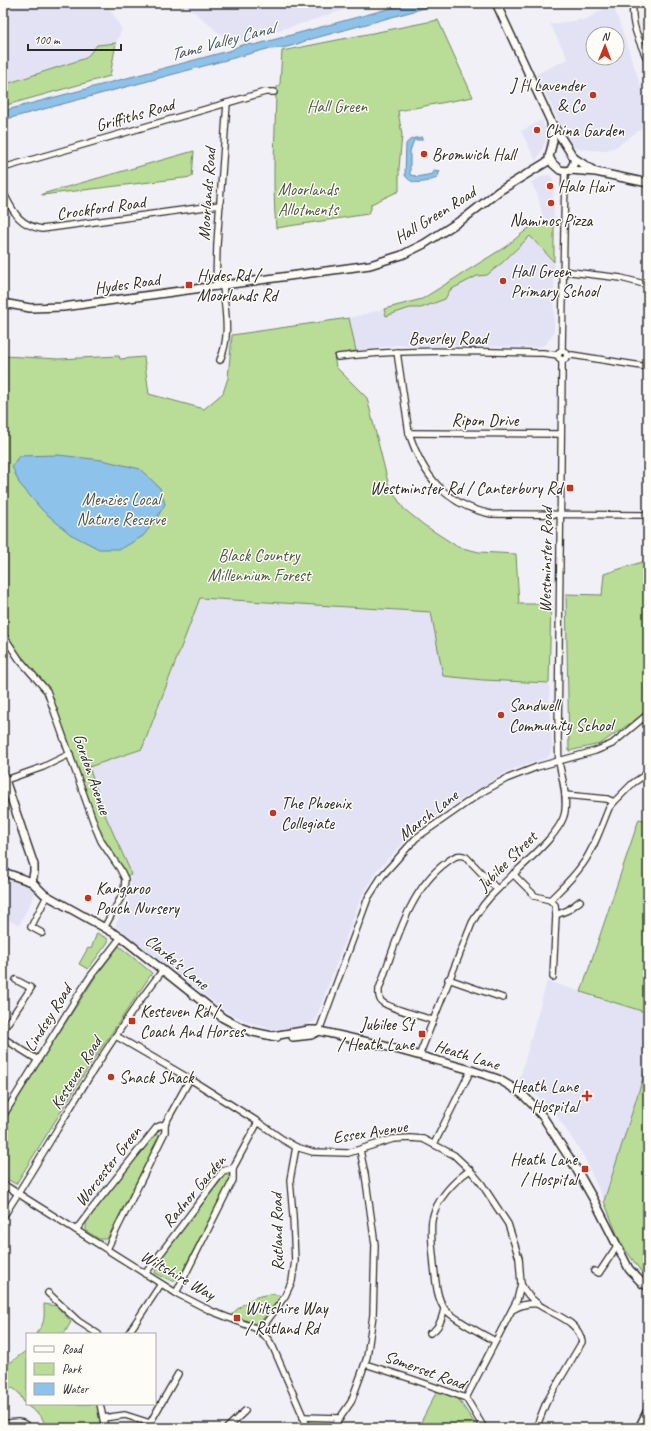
<svg xmlns="http://www.w3.org/2000/svg" width="651" height="1431" font-family="Caveat,sans-serif">
	<style>
		.built { fill: #e3e2f5; fill-rule: evenodd }
		.green { fill: #b9dc97; stroke: #728461 }
		.water { fill: #8dc2ea; stroke: #66869e }
		.lines { fill: none; stroke-linecap: round; stroke-linejoin: round }
		.street-casing { stroke: #2b2b2b; stroke-width: 8 }
		.secondary-casing { stroke: #2b2b2b; stroke-width: 10 }
		.street { stroke: #fdfcf7; stroke-width: 5.5 }
		.secondary { stroke: #fdfcf7; stroke-width: 7 }
		.poi-dot { fill: #c8321e; stroke: #fdfcf7; stroke-width: 1.5 }
		.labels { text-anchor: middle; dominant-baseline: central; stroke-width: 3; stroke-linejoin: round; paint-order: stroke }
		.poi-label { font-size: 17px; fill: #2b2b2b; stroke: #fdfcf7; text-anchor: start }
		.park-label { font-size: 17px; fill: #4e5746; stroke: #fdfcf7 }
		.street-label { font-size: 17px; fill: #2b2b2b; stroke: #fdfcf7 }
		.water-label { font-size: 18px; font-style: italic; fill: #485864; stroke: #fdfcf7 }
	</style>
	<rect width="100%" height="100%" fill="#f1f0f6"/>
	<filter id="ink" filterUnits="userSpaceOnUse"><feTurbulence type="fractalNoise" baseFrequency=".025" numOctaves="2"/><feDisplacementMap in="SourceGraphic" scale="8" xChannelSelector="R" yChannelSelector="G"/><feConvolveMatrix kernelMatrix="1 2 1 2 8 2 1 2 1" color-interpolation-filters="sRGB"/></filter>
	<g filter="url(#ink)">
		<g class="built">
			<path d="M3 3H106L122 29 116 43 97 45 86 58 3 85Z"/>
			<path d="M183 3H364L301 24 246 39 229 41Z"/>
			<path d="M613 4 648 107V124L616 147 602 151 580 149 571 146 536 74 568 59 550 24 586 19ZM593 34H617V58H593Z"/>
			<path d="M542 120 546 131V139L542 150 536 161 521 131Z"/>
			<path d="M545 175H550L553 179 554 222V333L546 344 539 347 397 345 356 351 349 318 422 299 505 247 529 228 544 223 538 196 531 182Z"/>
			<path d="M199 598 431 612 444 675 483 680 549 683 552 747 550 754 547 758 508 771 445 809 411 835 376 871 360 900 315 1021 303 1027 273 1029 253 1024 228 1013 115 926 132 892 129 868 106 817 89 767 142 749Z"/>
			<path d="M3 877 28 886 36 892 19 925 3 918Z"/>
			<path d="M547 981 648 1013V1062L604 1201 583 1155 553 1110 519 1081Z"/>
		</g>
		<g class="green">
			<path d="M438 20 473 97 398 111 402 135 399 168V191L371 204V209L368 214 276 228C272 183 275 138 276 93L277 87 280 84 282 51Z"/>
			<path d="M116 43 110 76 3 106V85L86 58 97 45Z"/>
			<path d="M194 151 192 177 42 195V194Z"/>
			<path d="M545 222H554V262L530 236 502 263 487 275 477 276 450 290 445 299 421 308H410L386 316 384 309 422 299 505 247 529 228Z"/>
			<path d="M349 318 356 351 334 355 336 367 367 398 389 486 404 509 424 525 458 547 479 552 516 554 519 604H551L549 683 483 680 443 676 431 612 200 598 142 749 89 767 106 817 129 868 131 875 124 877 101 841 47 691 3 635V357L4 356 59 359 119 356 120 359 144 357 149 394 204 409 223 393 228 378 232 335Z"/>
			<path d="M648 560V708L638 718 600 744 569 751 566 594 602 595 604 574Z"/>
			<path d="M639 819 648 821V1013L581 992Z"/>
			<path d="M97 933 108 939V942L88 969 79 964 88 948 91 949Z"/>
			<path d="M119 946 152 973 88 1068 16 1184 3 1177V1123L53 1042 96 976Z"/>
			<path d="M648 1062V1279L645 1277 620 1242 604 1201Z"/>
			<path d="M154 1133 160 1136 107 1239H99L86 1231V1221Z"/>
			<path d="M225 1175H229L230 1180 179 1278 172 1281 155 1273 157 1263Z"/>
			<path d="M272 1294 283 1296 261 1321 253 1324 232 1314C246 1301 253 1296 272 1294Z"/>
			<path d="M44 1304 57 1306 71 1322 64 1334H36C37 1331 40 1329 42 1325 45 1319 44 1311 44 1304Z"/>
			<path d="M27 1350V1404H97L101 1428H47L41 1416 25 1404 19 1393 13 1388 3 1391V1386L8 1384 3 1375V1368Z"/>
			<path d="M438 1389 457 1397 478 1428H427L421 1422Z"/>
			<path d="M308 1420H330L331 1424 329 1428H311Z"/>
		</g>
		<g class="water">
			<path d="M410 3H443L308 40C293 46 283 49 267 49L3 120V111L232 50C238 45 246 43 254 45Z"/>
			<path d="M422 137V140H414L410 151V175L416 176V177L433 174 434 170 440 171 437 178C426 182 412 187 405 175L406 144C410 138 415 138 422 137Z"/>
			<path d="M58 455 102 460 140 469 160 488 165 504 155 521 143 536 121 549H99L70 534 42 510 19 483 12 466 19 456Z"/>
		</g>
		<g class="lines">
			<defs>
				<g id="street">
					<path d="M636 3 633 6C631 26 640 43 648 61"/>
					<path d="M3 168 265 92H274"/>
					<path d="M3 192C13 211 18 225 42 229L220 205"/>
					<path d="M563 271 621 278 648 285"/>
					<path d="M216 287 217 244 227 103"/>
					<path d="M562 351 565 171"/>
					<path d="M397 352 409 433C423 476 446 505 491 514L648 515"/>
					<path d="M567 356 572 355 648 367"/>
					<path d="M338 357C406 348 475 352 543 353L558 355"/>
					<path d="M220 360C231 336 225 311 223 286"/>
					<path d="M409 433 561 434"/>
					<path d="M3 635 19 659 47 691 96 829 101 841 120 869 125 879 124 892 104 928"/>
					<path d="M3 781 43 767 70 754"/>
					<path d="M614 802 633 783 648 773"/>
					<path d="M513 874 535 896 550 900C561 889 573 878 582 865 594 849 601 827 609 808L614 802 607 799 565 795"/>
					<path d="M550 900 555 905 556 915 553 977"/>
					<path d="M556 915 568 910 580 901"/>
					<path d="M42 933 31 927 47 896"/>
					<path d="M448 979 503 998"/>
					<path d="M432 1020C422 1016 387 1008 381 1001 378 997 379 993 379 989 395 946 408 890 447 862 454 857 458 853 466 857L497 889"/>
					<path d="M3 1030 31 988 16 980"/>
					<path d="M319 1031 368 898 382 876 416 838 482 792 506 779 537 767 595 751 612 744 648 714"/>
					<path d="M116 1036 190 1079 258 1122 282 1139 296 1147 313 1152 348 1153 393 1139 410 1138 423 1139 454 1155 470 1170 481 1183 508 1224 519 1258 521 1284 517 1300 466 1398"/>
					<path d="M3 1038 38 1060"/>
					<path d="M419 1056 472 923C479 910 487 899 498 889 515 871 563 834 565 811 567 794 562 778 559 762 558 755 559 747 558 740L562 367V360L559 358 558 355 559 352 563 351 566 352 567 356 565 359 562 360"/>
					<path d="M3 1116 77 997 90 977 121 937"/>
					<path d="M434 1144 471 1070"/>
					<path d="M470 1170C454 1181 436 1199 432 1220 430 1235 433 1251 434 1266 436 1280 436 1296 444 1308 450 1317 484 1335 495 1341"/>
					<path d="M3 1184 176 1293 211 1311 255 1328C263 1333 269 1339 273 1347L308 1428"/>
					<path d="M3 1217C56 1135 103 1046 163 970"/>
					<path d="M76 1230 91 1210 157 1127 165 1124"/>
					<path d="M107 1249 165 1132V1124L190 1079"/>
					<path d="M594 1271 599 1273 617 1246"/>
					<path d="M145 1274 223 1171 233 1168 258 1122"/>
					<path d="M521 1284C525 1292 531 1299 539 1305 554 1315 579 1321 582 1342L546 1403 536 1428"/>
					<path d="M48 1293 78 1321 98 1334"/>
					<path d="M176 1293 233 1180V1168"/>
					<path d="M512 1310C521 1305 527 1303 538 1304"/>
					<path d="M260 1331 285 1296 292 1281 295 1261 293 1216 290 1180 296 1147"/>
					<path d="M430 1333C439 1329 442 1319 444 1309"/>
					<path d="M128 1334 161 1284"/>
					<path d="M365 1364 412 1379 466 1398 484 1428"/>
					<path d="M100 1404 105 1428"/>
					<path d="M303 1417 340 1418"/>
					<path d="M103 1418 125 1415 150 1423 156 1428"/>
					<path d="M150 1423 178 1374"/>
					<path d="M3 1424C13 1422 22 1419 29 1428"/>
					<path d="M227 1428 245 1411"/>
					<path d="M333 1428 351 1402 362 1372 367 1357 373 1315 375 1245 365 1174 360 1150"/>
				</g>
				<g id="secondary">
					<path d="M496 3 551 122 574 158V163L570 170"/>
					<path d="M551 122 553 141 549 157 553 164 560 170 565 171 570 170 596 172 648 183"/>
					<path d="M574 158 594 171"/>
					<path d="M3 303 30 308 63 307 370 265 402 255 424 244 466 217 499 191 550 160"/>
					<path d="M3 774 34 865V872L32 882"/>
					<path d="M3 872 32 882 44 894 121 937 223 1018 242 1028 253 1032 277 1037"/>
					<path d="M272 1036 309 1030H315L381 1045 471 1070 498 1079 510 1086 522 1094 533 1105 543 1117 574 1165 595 1202 629 1269 643 1284 648 1286"/>
					<path d="M293 1037 311 1035 319 1031"/>
					<path d="M639 1428 648 1410"/>
				</g>
			</defs>
			<use href="#street" class="street-casing"/>
			<use href="#secondary" class="secondary-casing"/>
			<use href="#street" class="street"/>
			<use href="#secondary" class="secondary"/>
		</g>
	</g>
	<g class="poi-dot">
		<circle cx="593" cy="95" r="4"/>
		<circle cx="537" cy="130" r="4"/>
		<circle cx="424" cy="154" r="4"/>
		<circle cx="550" cy="186" r="4"/>
		<circle cx="551" cy="203" r="4"/>
		<circle cx="503" cy="281" r="4"/>
		<rect x="185" y="281" width="8" height="8" rx="2"/>
		<rect x="566" y="484" width="8" height="8" rx="2"/>
		<circle cx="501" cy="715" r="4"/>
		<circle cx="273" cy="813" r="4"/>
		<circle cx="88" cy="898" r="4"/>
		<rect x="128" y="1017" width="8" height="8" rx="2"/>
		<rect x="418" y="1030" width="8" height="8" rx="2"/>
		<circle cx="111" cy="1077" r="4"/>
		<path d="M585 1090h4v4h4v4h-4v4h-4v-4h-4v-4h4z"/>
		<rect x="581" y="1165" width="8" height="8" rx="2"/>
		<rect x="233" y="1314" width="8" height="8" rx="2"/>
	</g>
	<g class="labels">
		<g class="poi-label">
			<text x="585" y="85" text-anchor="end">J H Lavender<tspan x="585" dy="20">&amp; Co</tspan></text>
			<text x="545" y="130">China Garden</text>
			<text x="432" y="154">Bromwich Hall</text>
			<text x="558" y="186">Halo Hair</text>
			<text x="551" y="220" text-anchor="middle">Naminos Pizza</text>
			<text x="511" y="271">Hall Green<tspan x="511" dy="20">Primary School</tspan></text>
			<text x="197" y="275">Hydes Rd /<tspan x="197" dy="20">Moorlands Rd</tspan></text>
			<text x="562" y="488" text-anchor="end">Westminster Rd / Canterbury Rd</text>
			<text x="509" y="705">Sandwell<tspan x="509" dy="20">Community School</tspan></text>
			<text x="281" y="803">The Phoenix<tspan x="281" dy="20">Collegiate</tspan></text>
			<text x="96" y="888">Kangaroo<tspan x="96" dy="20">Pouch Nursery</tspan></text>
			<text x="140" y="1011">Kesteven Rd /<tspan x="140" dy="20">Coach And Horses</tspan></text>
			<text x="414" y="1024" text-anchor="end">Jubilee St<tspan x="414" dy="20">/ Heath Lane</tspan></text>
			<text x="119" y="1077">Snack Shack</text>
			<text x="578" y="1086" text-anchor="end">Heath Lane<tspan x="578" dy="20">Hospital</tspan></text>
			<text x="577" y="1159" text-anchor="end">Heath Lane<tspan x="577" dy="20">/ Hospital</tspan></text>
			<text x="245" y="1308">Wiltshire Way<tspan x="245" dy="20">/ Rutland Rd</tspan></text>
		</g>
		<g class="park-label">
			<text x="337" y="106">Hall Green</text>
			<text x="308" y="189">Moorlands<tspan x="308" dy="20">Allotments</tspan></text>
			<text x="121" y="499">Menzies Local<tspan x="121" dy="20">Nature Reserve</tspan></text>
			<text x="259" y="555">Black Country<tspan x="259" dy="20">Millennium Forest</tspan></text>
		</g>
		<g class="street-label">
			<text transform="translate(135 115) rotate(-16)">Griffiths Road</text>
			<text transform="translate(207 194) rotate(-86)">Moorlands Road</text>
			<text transform="translate(101 208) rotate(-8)">Crockford Road</text>
			<text transform="translate(435 215) rotate(-32)">Hall Green Road</text>
			<text transform="translate(127 284) rotate(-8)">Hydes Road</text>
			<text x="448" y="338">Beverley Road</text>
			<text x="485" y="420">Ripon Drive</text>
			<text transform="translate(546 560) rotate(-89)">Westminster Road</text>
			<text transform="translate(92 774) rotate(71)">Gordon Avenue</text>
			<text transform="translate(428 815) rotate(-38)">Marsh Lane</text>
			<text transform="translate(507 861) rotate(-45)">Jubilee Street</text>
			<text transform="translate(177 962) rotate(39)">Clarke's Lane</text>
			<text transform="translate(48 1018) rotate(-58)">Lindsey Road</text>
			<text transform="translate(467 1055) rotate(17)">Heath Lane</text>
			<text transform="translate(76 1073) rotate(-58)">Kesteven Road</text>
			<text transform="translate(370 1132) rotate(-9)">Essex Avenue</text>
			<text transform="translate(108 1166) rotate(-52)">Worcester Green</text>
			<text transform="translate(194 1191) rotate(-50)">Radnor Garden</text>
			<text transform="translate(277 1232) rotate(-91)">Rutland Road</text>
			<text transform="translate(178 1275) rotate(30)">Wiltshire Way</text>
			<text transform="translate(425 1370) rotate(20)">Somerset Road</text>
		</g>
		<g class="water-label">
			<text transform="translate(222 41) rotate(-15)">Tame Valley Canal</text>
		</g>
	</g>
	<rect width="651" height="1431" fill="none" stroke="#fdfcf7" stroke-width="16"/>
	<rect x="8" y="8" width="635" height="1415" fill="none" stroke="#2b2b2b" stroke-width="1.5" filter="url(#ink)"/>
	<rect x="26" y="1333" width="130" height="72" fill="#fdfcf7" stroke="#a9a8a5"/>
	<rect x="34" y="1346" width="20" height="6" fill="#fdfcf7" stroke="#a9a8a5"/>
	<text x="62" y="1353" font-size="12" fill="#2b2b2b">Road</text>
	<rect x="34" y="1363" width="20" height="12" fill="#b9dc97" stroke="#a9a8a5"/>
	<text x="62" y="1373" font-size="12" fill="#2b2b2b">Park</text>
	<rect x="34" y="1383" width="20" height="12" fill="#8dc2ea" stroke="#a9a8a5"/>
	<text x="62" y="1393" font-size="12" fill="#2b2b2b">Water</text>
	<g transform="translate(605 46) rotate(1)"><circle r="19" fill="#fdfcf7" stroke="#a9a8a5"/>
	<path d="M0-3L7 15L0 10L-7 15Z" fill="#c8321e"/>
	<text y="-6" font-size="11" font-weight="bold" text-anchor="middle" fill="#2b2b2b">N</text>
	</g>
	<path d="M28 44v6h93v-6" fill="none" stroke="#2b2b2b" stroke-width="2"/>
	<text x="34" y="44" font-size="12" fill="#2b2b2b" stroke="#fdfcf7" stroke-width="3" paint-order="stroke">100 m</text>
</svg>
